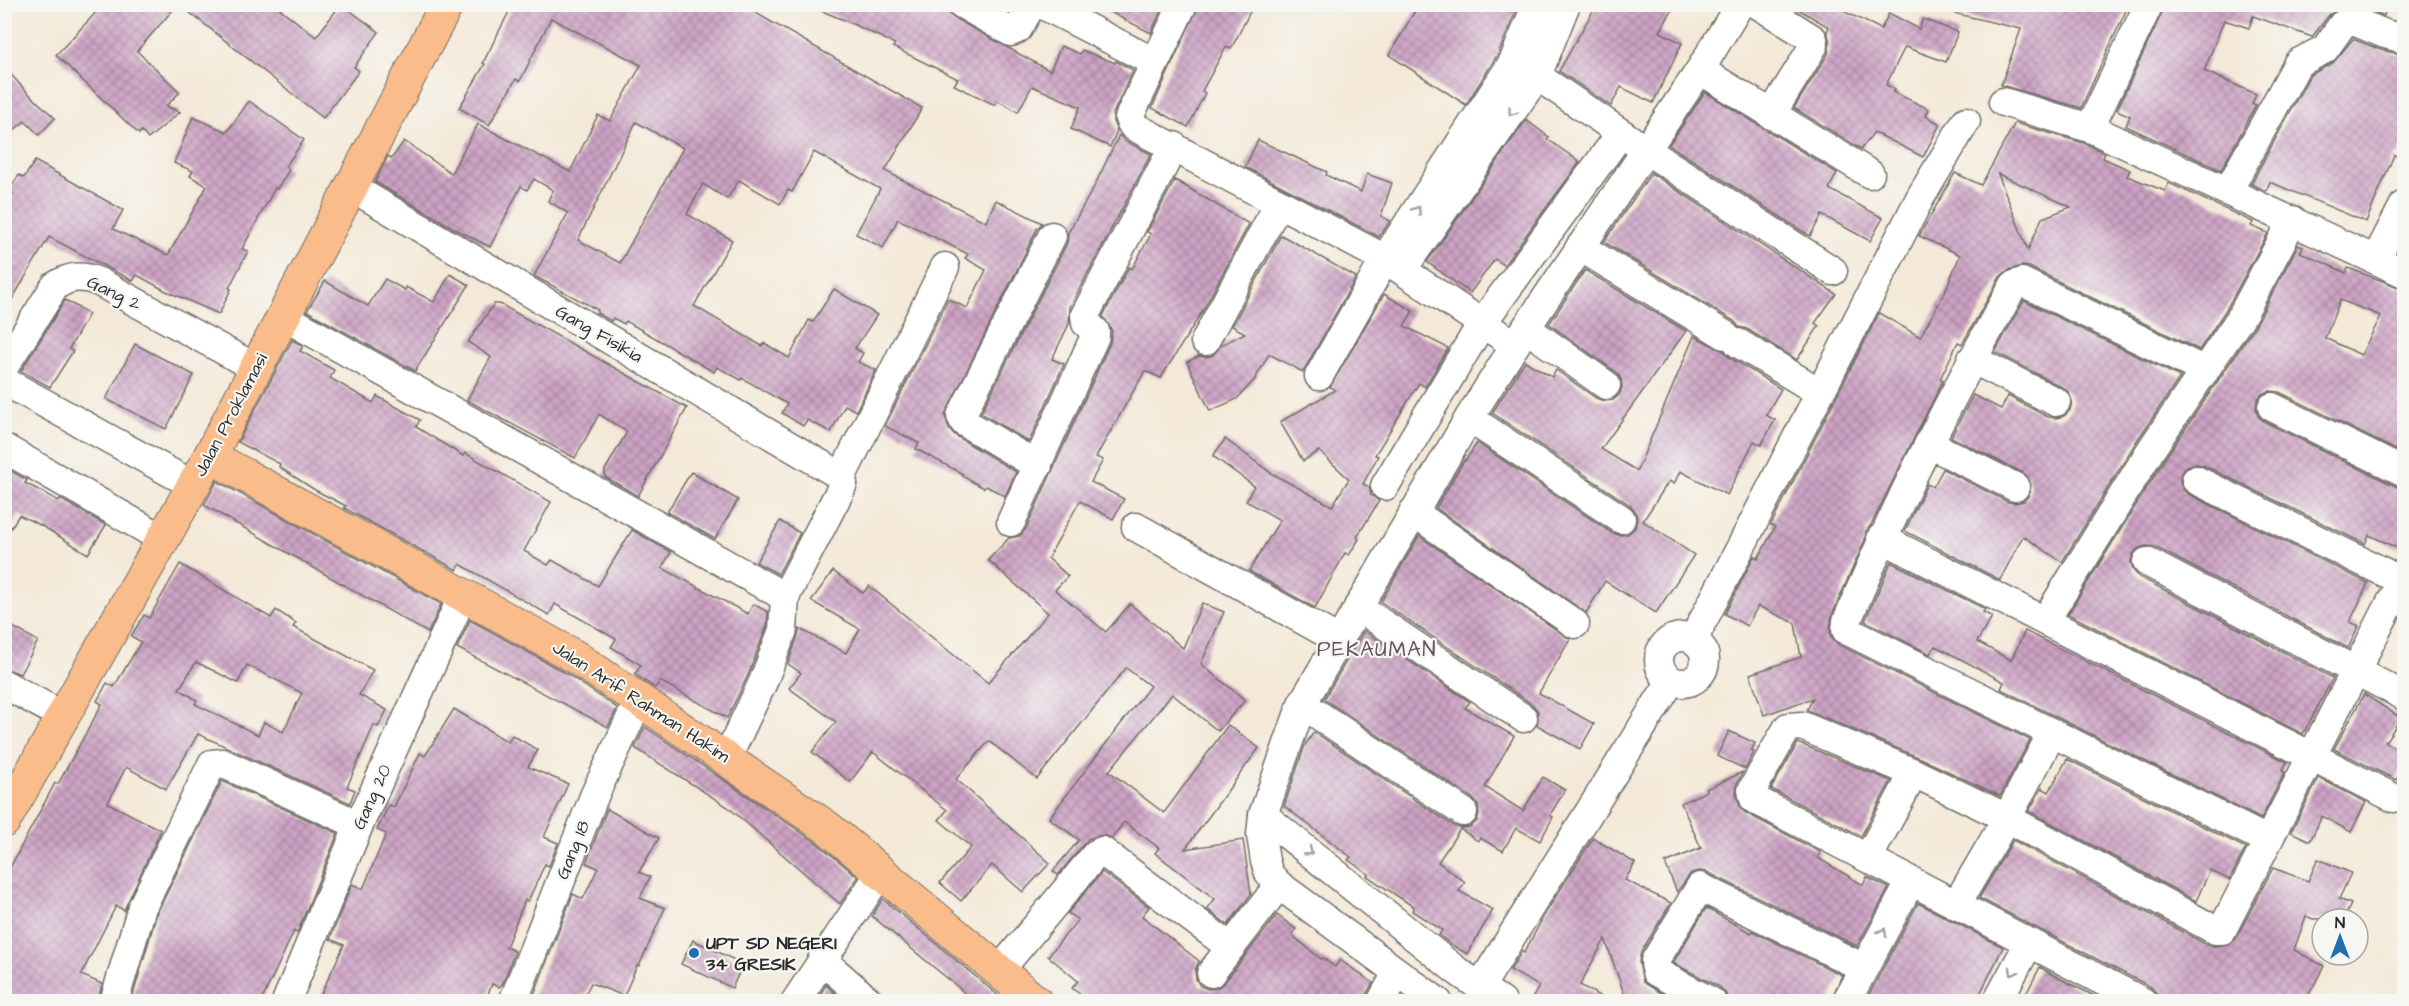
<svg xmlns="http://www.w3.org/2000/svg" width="2409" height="1006" font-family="'Architects Daughter',sans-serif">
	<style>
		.building { fill: url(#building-cross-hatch); fill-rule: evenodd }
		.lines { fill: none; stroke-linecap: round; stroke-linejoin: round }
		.minor-casing { stroke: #716e68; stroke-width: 31 }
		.major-casing { stroke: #716e68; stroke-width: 35 }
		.minor { stroke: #fff; stroke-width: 28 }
		.major { stroke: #f9bc8a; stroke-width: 33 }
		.oneway { stroke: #a0a0a0 }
		.poi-dot { fill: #1f6fb2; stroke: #f6f6f2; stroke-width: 2 }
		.labels { text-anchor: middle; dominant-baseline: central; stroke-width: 4.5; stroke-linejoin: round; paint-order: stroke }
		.street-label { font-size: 18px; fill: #2b2b2b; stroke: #f6f6f2 }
		.poi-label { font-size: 18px; font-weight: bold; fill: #2b2b2b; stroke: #f6f6f2; text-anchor: start }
		.quarter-label { font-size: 21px; letter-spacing: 1.5px; fill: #645561; stroke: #f6f6f2 }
	</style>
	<defs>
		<pattern id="building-cross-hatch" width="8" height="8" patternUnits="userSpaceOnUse" patternTransform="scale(1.5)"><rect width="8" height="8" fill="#cda3c5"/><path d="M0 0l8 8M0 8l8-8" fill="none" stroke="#a785a0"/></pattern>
	</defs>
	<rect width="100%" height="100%" fill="#f6f6f2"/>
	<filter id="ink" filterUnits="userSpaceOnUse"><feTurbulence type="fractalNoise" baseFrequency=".0167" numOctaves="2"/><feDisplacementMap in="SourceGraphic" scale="12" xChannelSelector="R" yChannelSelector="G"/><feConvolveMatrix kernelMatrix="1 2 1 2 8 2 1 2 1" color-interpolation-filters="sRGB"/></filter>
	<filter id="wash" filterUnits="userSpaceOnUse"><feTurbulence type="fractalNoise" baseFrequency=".008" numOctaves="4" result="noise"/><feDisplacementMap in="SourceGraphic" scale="24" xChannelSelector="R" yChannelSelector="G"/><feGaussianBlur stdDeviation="1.35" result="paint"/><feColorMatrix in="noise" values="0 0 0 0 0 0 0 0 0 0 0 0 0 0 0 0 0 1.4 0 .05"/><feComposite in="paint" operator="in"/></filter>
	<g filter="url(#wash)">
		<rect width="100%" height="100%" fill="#f4e9d8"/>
		<g id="blocks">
			<g class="building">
				<path d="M104 4H178L137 51 180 92 166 106 180 112 148 139 141 131 139 134 56 55Z"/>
				<path d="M179 4H274L316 37 341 4 379 32 354 67 359 71 323 118Z"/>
				<path d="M513 4H740L922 108 885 171 986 222 996 200 1042 223 1037 229 945 415 949 429 956 436 1016 472 1005 496 986 486 984 488 962 476 963 474 916 449 919 443 885 426 948 299 967 308 986 270 965 258 968 254 898 219 883 248 856 234 880 189 814 152 792 192 788 190 780 204 739 180 727 199 703 184 687 214 732 240 694 306 762 346 764 343 789 358 809 320 813 322 834 289 877 315 855 348 863 353 858 362 876 370 856 411 845 405 831 432 807 420 803 426 782 413 787 404 742 378 741 380 717 367 714 372 626 321 624 324 613 318 611 321 597 313 598 310 534 276 568 213 548 201 553 190 534 179 527 190 521 186 490 247 457 230 375 182 388 156 392 158 404 141 451 173 478 124 570 172 598 115 610 121 641 65 551 18 520 81 516 79 489 125 459 108 485 64 483 63ZM636 122 683 148 620 263 578 240Z"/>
				<path d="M805 4H946L948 13 954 18 1050 71 1061 46 1080 54 1082 50 1115 63 1116 61 1133 70 1113 114V121L1117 131 1110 147 1071 129 1080 107 1032 86 1018 112 997 100 995 105 954 85 958 79 893 47 895 44 851 23Z"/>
				<path d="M1094 4H1164L1151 33Z"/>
				<path d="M1199 4H1254L1231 49 1226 47 1202 91 1205 93 1188 127 1152 108Z"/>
				<path d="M1419 4H1519L1498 54 1466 105 1389 55Z"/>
				<path d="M1597 4H1675L1660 32 1682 43 1653 103 1621 87 1611 106 1559 71Z"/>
				<path d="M1789 4H1849L1845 12 1881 29 1889 13 1919 29 1923 19 1958 32 1946 62 1905 47 1886 85 1895 89 1893 92 1929 109 1926 116 1940 124 1923 157 1874 132 1861 149 1794 108 1828 54 1830 42 1827 31 1829 27Z"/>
				<path d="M1946 4H2129L2081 108 2001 85 2021 29 1945 11Z"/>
				<path d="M2176 4H2346L2329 15 2312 37 2253 16 2249 28 2224 20 2204 71 2256 94 2252 104 2256 105 2221 170 2126 126 2130 116 2117 110 2165 6 2175 10Z"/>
				<path d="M2356 4H2387L2384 16Z"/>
				<path d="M2353 39 2381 50 2404 55V142L2397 156 2394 155 2366 222 2270 182 2266 191 2251 184 2310 75 2333 63Z"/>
				<path d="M4 67 27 92 55 118 39 135 25 121 4 138Z"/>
				<path d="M1705 92 1837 173 1829 189 1883 218 1870 241 1822 215 1810 236 1669 145Z"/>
				<path d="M249 101 304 140 285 167 289 170 277 189 275 188 242 249 248 251 229 288 231 289 219 314 166 291 137 275 133 281 49 237 4 313V208L13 194 8 191 19 175 24 178 35 161 123 210 113 229 168 255 207 186 190 176 193 171 174 163 193 117 227 132Z"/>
				<path d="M1526 120 1549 137 1547 139 1580 162 1504 265 1495 259 1470 293 1427 262Z"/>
				<path d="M2015 123 2084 143 2105 153 2103 158 2130 170 2127 176 2165 191 2169 183 2253 222 2251 226 2268 233 2227 308 2199 350 2029 267 2022 266 2008 270 2000 277 1962 344 1958 342 1940 379 1943 380 1871 525 1866 531 1865 540 1832 615 1830 628 1831 637 1839 645 2030 740 2000 796 1920 758 1807 710 1813 698 1764 715 1750 674 1801 657 1795 623 1758 606 1747 626 1725 614 1754 556 1758 559 1775 527 1771 525 1879 313 1920 337 1944 294 1960 255 1919 236 1955 173 1981 185ZM1998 174 2071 207 2042 218 2028 250Z"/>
				<path d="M1119 135 1125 141 1151 154 1070 307 1069 324 1052 359 1064 364 1029 442 981 413 1067 243 1068 233 1094 187Z"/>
				<path d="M1258 140 1327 172 1326 175 1361 192 1367 174 1392 183 1381 216 1390 221 1379 237 1245 167Z"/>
				<path d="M1651 173 1836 294 1815 323 1819 326 1797 360 1747 329 1739 327 1734 321 1604 242Z"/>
				<path d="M1175 180 1249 224 1203 310 1161 378 1145 371 1096 457 1103 460 1091 482 1124 499 1113 519 1080 501 1048 558 1068 576 1055 590 1106 632 1130 604 1183 648 1202 603 1224 612 1201 664 1245 700 1218 731 1172 694 1109 771 1164 813 1228 725 1259 748 1185 849 1243 840 1251 894 1228 925 1207 909 1215 899 1155 853 1159 848 1124 822 1112 838 1103 835 1088 839 1058 875 1053 871 1079 840 1049 818 1150 686 1126 668 1037 779 989 741 956 779 1050 863 1023 892 992 865 961 901 940 883 971 847 939 820 947 810 873 752 850 782 812 752 836 722 789 688 801 673 788 664 800 629 846 653 860 629 811 601 833 571 863 593 869 586 988 683 1048 613 988 560 1009 538 1020 536 1026 529 1110 343 1112 331 1103 316 1129 267 1132 269 1151 234 1147 232Z"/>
				<path d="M1281 235 1356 277 1303 372 1269 354 1255 379 1237 399 1210 411 1187 362 1199 356 1206 357 1213 355 1221 345 1245 333 1232 326Z"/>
				<path d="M2298 245 2303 247 2300 252 2346 273 2348 268 2404 289V454L2279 392 2270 391 2262 394 2257 400 2256 409 2258 416 2265 422 2397 487 2404 488V551L2369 535 2365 544 2203 465 2195 464 2187 466 2181 473 2180 482 2182 489 2188 494 2368 583 2350 622 2359 626 2348 648 2155 547 2147 546 2139 548 2133 554 2131 562 2133 570 2139 577 2333 678 2303 734 2068 614 2166 457 2255 326ZM2340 300 2381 316 2361 355 2325 338Z"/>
				<path d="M1585 270 1686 331 1601 449 1637 471 1694 336 1724 351 1729 357 1781 389 1766 415 1775 420 1761 445 1754 441 1727 495 1680 471 1674 484 1669 481 1643 521 1694 555 1656 613 1605 581 1586 613 1436 508 1464 460 1465 461 1477 443 1612 533 1619 535 1628 534 1635 528 1637 519 1636 512 1630 505 1492 413 1525 361 1552 377 1556 370 1596 398 1604 401 1613 400 1620 394 1622 387 1621 379 1616 372 1549 324Z"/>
				<path d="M450 274 469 285 415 371 307 311 325 281 368 306 385 279 405 290 406 287 434 302Z"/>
				<path d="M1384 294 1413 311 1404 326 1448 348 1425 387 1419 383 1375 455 1378 456 1363 484 1369 487 1371 495 1379 501 1357 537 1359 539 1349 555 1345 553 1315 608 1249 571 1280 520 1246 501 1254 486 1213 456 1225 439 1271 473 1332 506 1349 479 1319 451 1303 461 1280 422 1335 390 1330 387Z"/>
				<path d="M65 300 89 314 69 349 73 351 50 387 21 371Z"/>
				<path d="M2024 301 2180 377 2138 439 2062 562 2023 536 2000 580 1905 531 1927 484 1933 487 1943 469 2008 502 2015 503 2024 501 2029 495 2031 485 2028 477 2023 473 1951 437 1973 395 2001 409 2008 396 2048 417 2056 418 2064 416 2070 410 2072 401 2069 393 2064 388 1995 352Z"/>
				<path d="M494 304H500L687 408 638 496 605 477V470L627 432 599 414 575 458 467 400 491 357 468 342Z"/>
				<path d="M292 340 303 346 300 351 334 370 330 378 373 403 377 396 420 420 416 427 463 456 465 453 551 502 524 551 548 565 552 560 598 586 632 530 671 552 662 568 748 614 753 604 768 612 767 626 748 675 727 718 660 681 655 688 635 674 641 665 611 647 616 639 555 604 549 615 460 564 457 570 344 508 346 506 315 490 279 467 280 464 238 442Z"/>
				<path d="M135 344 194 375 166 429 106 399Z"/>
				<path d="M4 467 27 480 25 483 59 501 60 499 106 525 88 554 42 526 19 515 4 539Z"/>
				<path d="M691 472 738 500 715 539 667 512Z"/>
				<path d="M217 481 441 604 428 633 204 505Z"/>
				<path d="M780 521 800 533 778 574 756 562Z"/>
				<path d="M1419 536 1570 639 1539 693 1594 724 1580 749 1537 725 1538 711 1532 704 1381 602Z"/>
				<path d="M1891 562 1985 609 1983 612 1992 617 1977 642 2011 660 2025 631 2287 762 2282 771 2285 772 2261 819 2001 689 2004 682 1955 656 1935 646 1930 654 1865 621Z"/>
				<path d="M180 564 271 618 276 610 296 623 293 627 373 670 359 695 387 710 378 727 374 725 347 787 355 790 350 803 198 734 166 789 126 767 108 803 161 830 124 910 116 906 81 975 102 984 98 1002H25L4 993V879L55 783 58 784 102 704 97 701 107 683 114 687 141 642 131 636 144 615 149 618ZM196 662 238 683 247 665 302 693 283 732 264 722 258 735 195 704 197 700 179 689Z"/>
				<path d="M470 620 564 672 617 708 608 727 457 648Z"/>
				<path d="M4 622 38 641 20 674 4 668Z"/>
				<path d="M1364 631 1470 702 1465 708 1514 736 1485 787 1523 811 1543 777 1565 790 1550 815 1553 817 1540 841 1516 828 1503 851 1480 838 1478 841 1460 829 1438 862 1465 882 1459 891 1493 910 1467 954 1450 944 1439 935 1442 930 1412 911 1414 907 1367 876 1369 874 1348 860 1351 857 1284 806 1305 745 1314 732 1454 826 1461 828 1470 827 1477 821 1479 814 1478 805 1472 798 1324 699Z"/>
				<path d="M2364 694 2401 718 2385 742 2404 753V765L2396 780 2334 749Z"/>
				<path d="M454 709 508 742 512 735 538 750 528 767 568 784 544 837 558 843 549 866 545 864 528 901 525 900 506 947 515 951 503 983 499 987 492 984 485 1002H337L321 994 344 945 330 939 352 884 363 889 386 834 377 830 389 805 394 807 420 753 425 756Z"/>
				<path d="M645 727 817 843 858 877 840 904 728 807 635 748Z"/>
				<path d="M1729 731 1755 743 1751 751 1754 752 1745 769 1717 756Z"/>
				<path d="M1798 743 1891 781 1861 836 1771 789Z"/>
				<path d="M2067 759 2246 848 2229 880 2210 870 2196 901 2029 811 2042 788 2049 792Z"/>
				<path d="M1743 772 1737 783 1736 794 1741 809 1746 813 1820 852 1818 858 1863 885 1867 877 1889 888 1857 946 1707 872 1699 871 1691 873 1677 892 1665 863 1701 848 1681 803 1707 791 1706 789Z"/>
				<path d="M2319 778 2366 802 2351 832 2322 816 2310 841 2291 832Z"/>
				<path d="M222 781 338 833 297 933 294 931 261 1002H131L157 913Z"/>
				<path d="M607 809 659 838 639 872 650 877 640 898 665 908 639 966 637 965 624 996 591 983 581 1002H544L533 997 573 894 583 899 598 868 586 863Z"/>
				<path d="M1593 838 1635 863 1625 880 1671 903 1641 952 1639 962 1643 982 1676 1002H1627L1605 939 1580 985 1610 1002H1542L1533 997 1539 986 1510 970 1522 951 1524 953 1546 912Z"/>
				<path d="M2013 840 2207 945 2214 946 2230 944 2236 938 2273 868 2308 881 2318 859 2351 873 2339 899 2351 904 2344 919H2313L2306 916 2294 950 2324 966 2305 1002H2159L2157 994 2151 987 1979 898Z"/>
				<path d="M1102 872 1149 907 1142 916 1199 961 1195 970 1196 979 1200 986 1208 989 1217 988 1224 983 1277 915 1296 929 1292 935 1321 959 1323 958 1335 967 1340 960 1373 983 1362 1002H1090L1072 988 1078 981 1048 956 1078 920 1068 913Z"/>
				<path d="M883 899 1006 1002H974L959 988 872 916Z"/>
				<path d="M1918 903 2003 947 1976 1002H1865Z"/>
				<path d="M1706 908 1751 933 1752 931 1842 975 1830 1002H1728L1726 994 1720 987 1673 963Z"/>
				<path d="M693 940 743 964 732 988 681 964Z"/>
				<path d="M2040 967 2053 975 2106 1002H2022Z"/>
				<path d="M826 985 844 1002H815Z"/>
			</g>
		</g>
	</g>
	<g filter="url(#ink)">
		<use href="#blocks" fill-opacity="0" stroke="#716e68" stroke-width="1.5"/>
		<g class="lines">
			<defs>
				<g id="minor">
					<path d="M962 4 1011 32 1018 29 1032 4"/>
					<path d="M1041 4 1154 62"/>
					<path d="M1183 4 1131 113 1129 119 1133 126 1385 259 1515 345"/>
					<path d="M1757 4 1813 39 1814 45 1771 115"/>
					<path d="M1513 62 1537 76 1646 150 1833 271"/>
					<path d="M1700 70 1870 174"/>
					<path d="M2003 102 2090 128 2404 273"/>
					<path d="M2090 128 2149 4"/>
					<path d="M2228 191 2298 63 2325 49 2342 25 2351 20 2385 34 2404 39"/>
					<path d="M1580 247 1725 335"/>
					<path d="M2376 259 2404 205"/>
					<path d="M1402 270 1537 76 1566 4"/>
					<path d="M283 316 785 597 840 491 843 483 839 475 351 187"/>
					<path d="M1526 328 1606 385"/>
					<path d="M1205 341 1279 203"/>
					<path d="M1738 343 1819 392"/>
					<path d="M1972 359 2056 402"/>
					<path d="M4 367 55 286C70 276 82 275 99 282L256 368"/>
					<path d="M2205 371 2022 282 2014 285C1952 394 1895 506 1847 621L1846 630 2267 840"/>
					<path d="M1319 376 1385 259 1513 62 1537 4"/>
					<path d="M4 381 193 485"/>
					<path d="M2272 407 2404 472"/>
					<path d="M1469 418 1621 519"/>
					<path d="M1929 444 2015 487"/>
					<path d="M4 448 163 539"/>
					<path d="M1038 466 964 422 961 416 1052 236"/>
					<path d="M841 478 945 267"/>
					<path d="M2196 480 2404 582"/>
					<path d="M1385 486 1482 323 1621 133"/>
					<path d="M1413 512 1575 624"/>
					<path d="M1011 522 1095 336V331L1086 323 1085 315 1174 146"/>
					<path d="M1136 527 1339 640"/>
					<path d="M1881 538 2394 798"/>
					<path d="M2147 562 2404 696"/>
					<path d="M1358 607 1523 718"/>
					<path d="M2045 621 2152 448 2241 317 2293 220"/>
					<circle cx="1682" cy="660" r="23"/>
					<path d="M1693 640 1920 198 1966 121"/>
					<path d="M4 684 63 716"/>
					<path d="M1302 704 1463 812"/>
					<path d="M727 758 763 682 783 630 785 597"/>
					<path d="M1263 815 1457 971 1502 1002"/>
					<path d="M1868 858 1914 773"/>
					<path d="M1956 905 2007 818 2052 733"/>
					<path d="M822 960 870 1002"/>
					<path d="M999 971 1096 854 1102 851 1230 947"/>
					<path d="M1211 973 1279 885"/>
					<path d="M1480 987 1671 681"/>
					<path d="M114 1002 142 907 212 764 222 763 359 825"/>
					<path d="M286 1002 359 825 463 595"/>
					<path d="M513 1002 595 794 639 700"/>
					<path d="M795 1002 881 872"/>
					<path d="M1381 1002 1397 973"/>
					<path d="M1438 1002 1279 885 1269 874 1265 861 1261 835 1263 815 1302 704 1469 418 1526 328 1700 70 1740 4"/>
					<path d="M1712 1002 1656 972 1655 961 1700 887 1864 968"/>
					<path d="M1846 1002 1911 881"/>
					<path d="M1997 1002 2029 943"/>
					<path d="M2143 1002 1754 799 1752 790 1788 727 1802 726 1914 773 2007 818 2215 930H2222L2404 577"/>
				</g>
				<g id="major">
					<path d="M210 456 574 656 828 828 1036 1002"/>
					<path d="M4 821 210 456 447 4"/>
				</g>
			</defs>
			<use href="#minor" class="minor-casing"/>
			<use href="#major" class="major-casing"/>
			<use href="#minor" class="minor"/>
			<use href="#major" class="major"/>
		</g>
		<defs><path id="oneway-chevron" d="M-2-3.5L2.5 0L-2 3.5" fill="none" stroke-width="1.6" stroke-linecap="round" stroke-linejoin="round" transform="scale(1.5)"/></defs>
		<g class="oneway">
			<use href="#oneway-chevron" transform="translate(1512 112) rotate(125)"/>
			<use href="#oneway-chevron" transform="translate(1417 210) rotate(-57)"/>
			<use href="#oneway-chevron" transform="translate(1309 852) rotate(39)"/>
			<use href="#oneway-chevron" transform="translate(1883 932) rotate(-62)"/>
			<use href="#oneway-chevron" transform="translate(2013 972) rotate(119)"/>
		</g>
	</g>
	<circle class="poi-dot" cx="694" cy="953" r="6"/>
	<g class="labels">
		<g class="street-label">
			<text transform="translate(114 293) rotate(25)">Gang 2</text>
			<text transform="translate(599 334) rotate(30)">Gang Fisikia</text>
			<text transform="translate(231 415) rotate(-62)">Jalan Proklamasi</text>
			<text transform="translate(641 702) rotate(33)">Jalan Arif Rahman Hakim</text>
			<text transform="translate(372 797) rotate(-66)">Gang 20</text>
			<text transform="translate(573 850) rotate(-68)">Gang 18</text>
		</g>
		<g class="poi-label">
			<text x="706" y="943">UPT SD NEGERI<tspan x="706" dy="21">34 GRESIK</tspan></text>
		</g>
		<g class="quarter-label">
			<text x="1377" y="649">PEKAUMAN</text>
		</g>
	</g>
	<rect width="2409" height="1006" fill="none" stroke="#f6f6f2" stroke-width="24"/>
	<g transform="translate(2340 937)"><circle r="28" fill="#f6f6f2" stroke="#a5a5a2" stroke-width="1.5"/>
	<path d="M0-4.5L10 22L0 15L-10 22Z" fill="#1f6fb2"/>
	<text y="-9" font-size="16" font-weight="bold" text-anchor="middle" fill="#2b2b2b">N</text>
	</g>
</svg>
